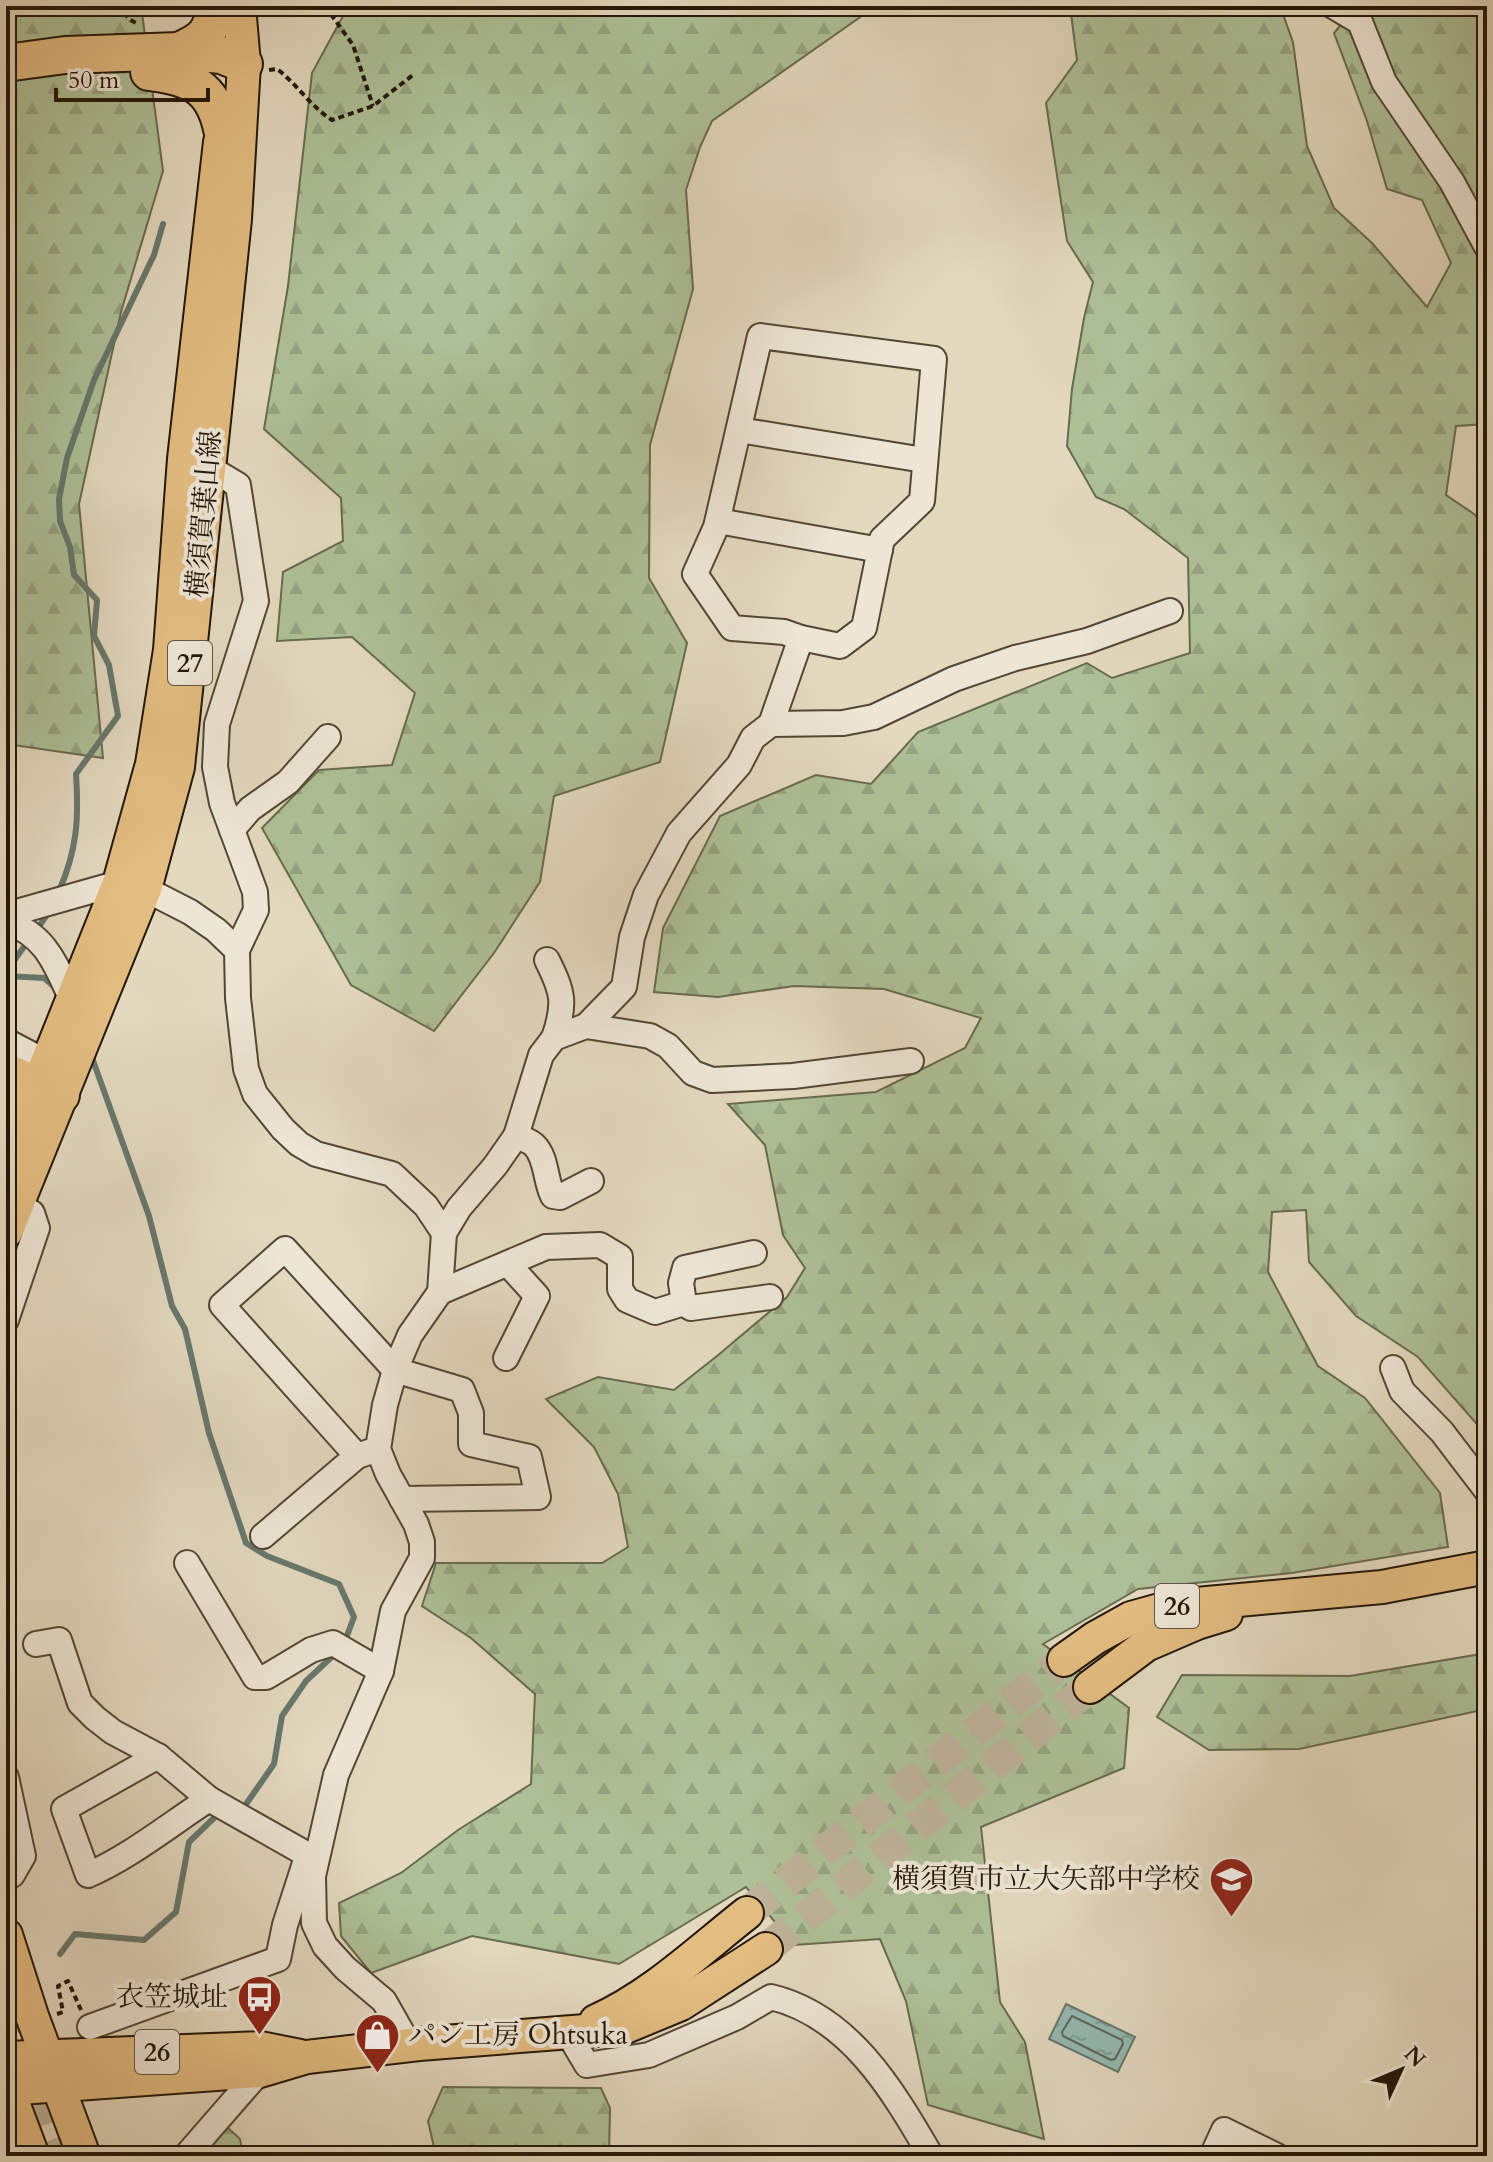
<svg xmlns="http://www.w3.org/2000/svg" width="1493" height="2162" font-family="Cardo,'Noto Serif JP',serif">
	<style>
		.forest { fill: url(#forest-firs); stroke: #686b4e; stroke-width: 2 }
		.water { fill: url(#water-ripples); stroke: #67786e; stroke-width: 2 }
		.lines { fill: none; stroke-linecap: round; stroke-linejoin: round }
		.shore { stroke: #5c685c; stroke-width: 2 }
		.stream { stroke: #67786e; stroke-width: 6 }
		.major-tunnel { stroke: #bdb29a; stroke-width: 32; stroke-dasharray: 32 16; stroke-linecap: butt }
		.minor-casing { stroke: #534734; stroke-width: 28 }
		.major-casing { stroke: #231606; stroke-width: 36 }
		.highway-casing { stroke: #231606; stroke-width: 40 }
		.path { stroke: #231606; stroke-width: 4; stroke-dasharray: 6 4; stroke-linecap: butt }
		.minor { stroke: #ede6d5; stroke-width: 24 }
		.major { stroke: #e2bc80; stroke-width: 32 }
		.highway { stroke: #e2bc80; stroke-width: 36 }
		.labels { text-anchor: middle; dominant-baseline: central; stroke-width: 8; stroke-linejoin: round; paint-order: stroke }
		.shield { fill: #ede6d5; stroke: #605444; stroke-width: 2 }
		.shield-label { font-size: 26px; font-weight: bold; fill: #231606 }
		.street-label { font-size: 28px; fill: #231606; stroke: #ede6d5 }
		.poi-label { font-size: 28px; fill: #231606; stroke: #ede6d5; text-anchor: end }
	</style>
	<defs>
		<pattern id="forest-firs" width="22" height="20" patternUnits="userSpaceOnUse" patternTransform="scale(2)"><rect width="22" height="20" fill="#adc097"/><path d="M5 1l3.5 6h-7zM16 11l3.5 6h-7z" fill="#95a481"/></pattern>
		<pattern id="water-ripples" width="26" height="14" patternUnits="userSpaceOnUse" patternTransform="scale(2)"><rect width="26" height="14" fill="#95bab3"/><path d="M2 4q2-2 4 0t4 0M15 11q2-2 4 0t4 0" fill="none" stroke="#809f98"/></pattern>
	</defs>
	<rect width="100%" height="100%" fill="#e3d9bf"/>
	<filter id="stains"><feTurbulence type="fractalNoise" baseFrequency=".0025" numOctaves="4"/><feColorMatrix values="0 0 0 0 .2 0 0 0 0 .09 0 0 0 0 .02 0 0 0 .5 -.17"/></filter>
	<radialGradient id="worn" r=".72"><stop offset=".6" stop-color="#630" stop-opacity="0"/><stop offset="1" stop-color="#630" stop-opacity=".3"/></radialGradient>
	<g class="forest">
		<path d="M6 6H146L142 13 163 171 121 312 79 504 103 758 6 744Z"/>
		<path d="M341 6H876L712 121 700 147 686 190 693 289 650 445 649 578 687 643 660 762 554 796 540 882 494 953 434 1031 351 985 262 828 319 770 392 765 415 693 352 637 277 641 283 572 343 541 341 498 264 429 288 286 312 73 343 16Z"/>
		<path d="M1070 6H1280L1293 42 1307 146 1334 208 1372 243 1427 307 1451 263 1422 200 1387 189 1367 121 1334 33 1357 6H1487V424L1456 426 1446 495 1474 514 1487 527V1440L1483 1431 1418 1357 1356 1316 1309 1262 1306 1210 1272 1212 1268 1272 1318 1366 1365 1398 1440 1493 1448 1547 1292 1573 1138 1589 1043 1644 1129 1708 1124 1768 981 1827 1000 2002 1025 2042 1044 2139 928 2105 906 2001 880 1939 794 1945 746 1887 619 1964 472 1936 371 1973 341 1936 339 1903 401 1873 458 1830 531 1784 535 1694 471 1638 422 1606 436 1563H602L628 1547 618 1494 594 1447 546 1399 598 1377 674 1390 717 1356 787 1297 805 1268 783 1235 765 1145 728 1104 876 1092 965 1048 981 1018 884 989 794 986 718 997 654 992 663 928 720 816 816 775 871 784 918 732 1087 663 1112 678 1190 653 1188 558 1124 509 1096 497 1067 446 1072 389 1084 318 1093 282 1067 241 1046 103 1077 60Z"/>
		<path d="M1487 1653V1709L1299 1749 1209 1750 1157 1717 1182 1675 1350 1676Z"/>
		<path d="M443 2087 601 2088 610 2108 609 2156H436L428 2121Z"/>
		<path d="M226 2126 240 2139 243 2156H200Z"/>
	</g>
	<path class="water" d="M1066 2004 1135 2037 1118 2072 1049 2039Z"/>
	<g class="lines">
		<path class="shore" d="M1072 2016 1122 2040 1123 2044 1115 2059 1111 2060 1063 2036 1062 2032Z"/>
		<g class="stream">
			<path d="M59 891C77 850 79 819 76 774L118 716 109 665 94 636 97 600 74 575 70 547 60 521 59 499 67 458 94 380 154 255 163 224"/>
			<path d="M35 932 49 912"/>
			<path d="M6 972 28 941"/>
			<path d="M6 976 44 978 58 990"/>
			<path d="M91 1055 149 1216 172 1306 185 1329 209 1433 246 1543 267 1556 339 1584 354 1617 345 1641"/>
			<path d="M242 1810 274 1764 282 1716 306 1681 336 1653"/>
			<path d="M60 1954 75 1934 144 1940 176 1912 189 1842 216 1816 223 1814"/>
		</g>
		<g class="major-tunnel">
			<path d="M747 1913 1064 1660"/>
			<path d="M766 1949 1090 1687"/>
			<path d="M6 2003 59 2147"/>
		</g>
		<defs>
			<g id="minor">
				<path d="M1333 6 1360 22 1384 82 1452 182 1487 247"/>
				<path d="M760 336 934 359 922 501 882 539 864 628 840 646 801 638 784 632 732 628 695 574 716 527Z"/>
				<path d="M739 430 924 460"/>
				<path d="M208 467 238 485 256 601 217 724 215 767 222 803 232 830"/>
				<path d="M718 521 880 550"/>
				<path d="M771 724 843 723 874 717 954 679 1015 658 1087 641 1170 611"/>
				<path d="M328 737 288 782 250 809 232 830 255 892 256 910 237 950 238 998 246 1069 255 1094 283 1129 299 1144 316 1154 392 1174 426 1206 444 1233"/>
				<path d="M6 915 119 883 145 889 190 912 216 930 237 950"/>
				<path d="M6 921C48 937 55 964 73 1002"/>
				<path d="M547 960C563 992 566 1003 554 1038"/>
				<path d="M586 1026 650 1036 668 1046 693 1073 712 1080 793 1076 911 1061"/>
				<path d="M6 1041 46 1062"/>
				<path d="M516 1136C521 1138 530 1141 534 1145 547 1157 545 1181 553 1196L560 1197 591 1181"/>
				<path d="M440 1292 546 1247 600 1245 620 1257V1289L627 1300 655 1312 684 1303 691 1308 770 1297"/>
				<path d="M684 1303 681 1283 685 1268 754 1253"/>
				<path d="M6 1320 37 1228 32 1213 16 1204"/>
				<path d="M506 1358 537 1296 508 1264"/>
				<path d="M1393 1368 1402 1391 1442 1432 1487 1491"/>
				<path d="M357 1456 222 1305 285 1249 395 1370 462 1390 471 1413V1444L529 1457 538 1497 402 1499"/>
				<path d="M263 1536 357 1456 372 1451"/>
				<path d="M187 1563 255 1677H266L311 1650 333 1643 381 1671"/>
				<path d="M36 1644 59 1640 80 1703 95 1718 113 1732 158 1756 209 1799 308 1855 318 1851"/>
				<path d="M158 1756 64 1809 88 1875C131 1856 169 1825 209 1799"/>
				<path d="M6 1777 23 1856 12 1875 6 1878"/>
				<path d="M90 2027 278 1959 285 1925 307 1857"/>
				<path d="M568 2033 587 2065 649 2055 737 2017 771 1997C850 2016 893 2091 931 2156"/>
				<path d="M409 2045 384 2001 345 1968 325 1946 314 1923 313 1876 336 1775 381 1671 393 1611 422 1558V1542L416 1524 388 1474 378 1449 385 1405 395 1370 410 1335 440 1292 444 1233 459 1208 495 1166 516 1136 541 1055 554 1038 586 1026 624 987 632 937 646 895 679 833 739 765 753 738 771 724 801 638"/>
				<path d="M186 2156 260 2071"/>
				<path d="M1212 2156 1224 2130 1277 2156"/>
			</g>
			<g id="major">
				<path d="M6 1165 119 883 152 764 170 650 184 459 220 142"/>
				<path d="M6 1232 145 889 178 767 235 219 244 64 239 6"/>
				<path d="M1064 1660 1095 1638 1131 1618 1174 1606 1382 1587 1487 1567"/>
				<path d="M1090 1687 1146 1645 1197 1623 1226 1614"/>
				<path d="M6 1935 32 2016 84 2156"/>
				<path d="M596 2021C652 1996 700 1950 747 1913"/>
				<path d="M6 2058 260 2048 300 2056"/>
				<path d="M6 2084 33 2156"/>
				<path d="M6 2089 260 2071 307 2057 419 2044 623 2028 681 2004 766 1949"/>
			</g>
			<g id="highway">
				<path d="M179 51C206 39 209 34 217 6"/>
				<path d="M6 63 65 55 179 51 221 55 244 64"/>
				<path d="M149 72C190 77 213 86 222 129"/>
				<path d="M6 1072 61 1095C41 1116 31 1111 6 1101"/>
			</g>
		</defs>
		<use href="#minor" class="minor-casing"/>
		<use href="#major" class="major-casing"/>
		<use href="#highway" class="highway-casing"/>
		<g class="path">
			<path d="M116 6 132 21 139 24"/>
			<path d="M325 6 353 45 373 106"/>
			<path d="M269 70 277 69C297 84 310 106 332 120L373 106 413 75"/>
			<path d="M57 2014 63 2012 58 1986 68 1981 81 2010"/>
		</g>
		<use href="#minor" class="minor"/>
		<use href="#major" class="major"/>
		<use href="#highway" class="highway"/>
	</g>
	<defs>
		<symbol id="school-pin" viewBox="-11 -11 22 30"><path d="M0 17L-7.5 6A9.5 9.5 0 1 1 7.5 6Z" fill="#8f2418" stroke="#ede6d5"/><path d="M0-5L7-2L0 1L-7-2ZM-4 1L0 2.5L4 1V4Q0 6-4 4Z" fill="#fff"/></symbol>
		<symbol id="bus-pin" viewBox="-11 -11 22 30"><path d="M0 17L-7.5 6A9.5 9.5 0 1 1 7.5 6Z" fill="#8f2418" stroke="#ede6d5"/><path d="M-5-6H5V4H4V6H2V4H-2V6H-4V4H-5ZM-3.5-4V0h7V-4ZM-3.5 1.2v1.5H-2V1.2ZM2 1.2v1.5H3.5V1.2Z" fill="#fff"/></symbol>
		<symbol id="shop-pin" viewBox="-11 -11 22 30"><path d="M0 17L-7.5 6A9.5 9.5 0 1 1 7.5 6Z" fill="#8f2418" stroke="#ede6d5"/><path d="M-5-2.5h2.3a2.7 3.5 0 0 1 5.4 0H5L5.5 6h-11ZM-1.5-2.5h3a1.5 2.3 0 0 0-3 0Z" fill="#fff"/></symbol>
	</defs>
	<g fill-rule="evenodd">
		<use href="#school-pin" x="1206" y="1854" width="51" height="69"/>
		<use href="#bus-pin" x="234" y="1972" width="51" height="69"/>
		<use href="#shop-pin" x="352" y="2010" width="51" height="69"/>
	</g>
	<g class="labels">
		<g class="shield">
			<rect x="168" y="641" width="44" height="44" rx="6"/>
			<rect x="1155" y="1584" width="44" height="44" rx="6"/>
			<rect x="135" y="2030" width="44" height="44" rx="6"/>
		</g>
		<g class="shield-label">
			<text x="190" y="663">27</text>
			<text x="1177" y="1606">26</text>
			<text x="157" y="2052">26</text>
		</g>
		<g class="street-label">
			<text transform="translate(204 514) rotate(-85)">横須賀葉山線</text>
		</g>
		<g class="poi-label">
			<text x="1200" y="1879">横須賀市立大矢部中学校</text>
			<text x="228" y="1997">衣笠城址</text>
			<text x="408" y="2035" text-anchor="start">パン工房 Ohtsuka</text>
		</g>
	</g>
	<rect width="1493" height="2162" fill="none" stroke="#e3d9bf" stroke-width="32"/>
	<rect x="8" y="8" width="1477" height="2146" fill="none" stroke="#231606" stroke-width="4"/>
	<rect x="16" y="16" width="1461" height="2130" fill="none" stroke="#231606" stroke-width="2"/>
	<g transform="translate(1401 2070) rotate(46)" stroke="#ede6d5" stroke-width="6" paint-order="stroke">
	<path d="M0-6L14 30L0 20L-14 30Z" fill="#231606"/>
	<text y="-12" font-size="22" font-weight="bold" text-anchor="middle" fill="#231606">N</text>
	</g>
	<path d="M56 88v12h152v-12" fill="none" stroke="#231606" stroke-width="4"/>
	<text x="68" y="88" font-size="24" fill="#231606" stroke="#ede6d5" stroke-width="6" paint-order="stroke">50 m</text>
	<rect width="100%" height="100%" filter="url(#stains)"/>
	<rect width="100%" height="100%" fill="url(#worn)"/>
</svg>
